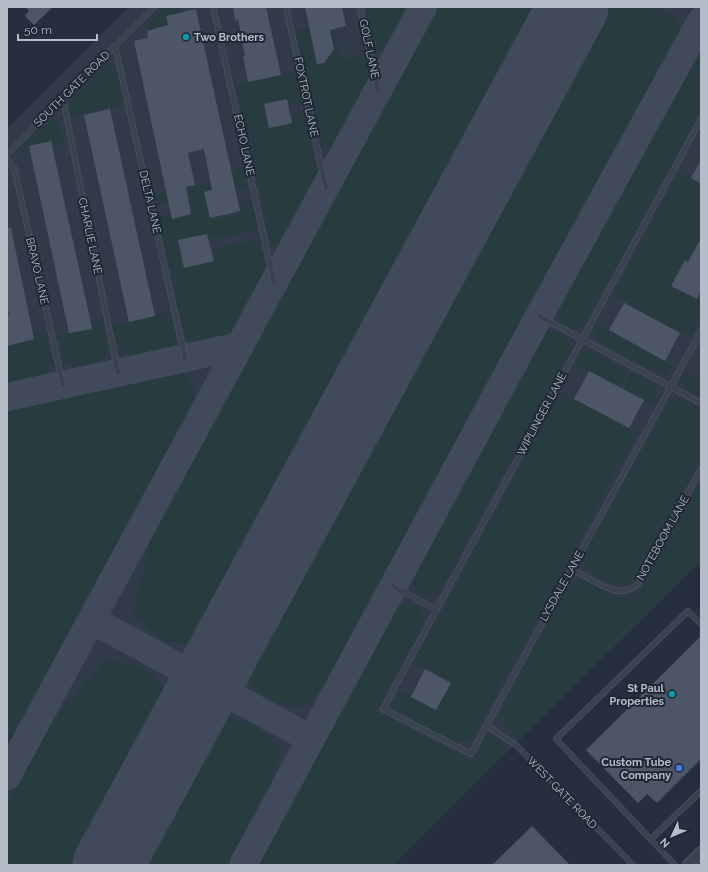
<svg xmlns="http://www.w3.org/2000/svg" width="708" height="872" font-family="Raleway,sans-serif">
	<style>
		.airport { fill: #313a49 }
		.grass { fill: #283c40 }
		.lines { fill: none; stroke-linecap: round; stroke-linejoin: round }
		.taxiway { stroke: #414a5a; stroke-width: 28 }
		.runway { stroke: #414a5a; stroke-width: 71 }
		.building { fill: #4c5667 }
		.lane-casing { stroke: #525a66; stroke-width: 6 }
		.street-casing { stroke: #525a66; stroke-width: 12 }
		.lane { stroke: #3a424f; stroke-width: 5 }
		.street { stroke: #3a424f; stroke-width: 10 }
		.culture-dot { fill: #0f9aa8; stroke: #1f2734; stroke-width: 1.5 }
		.shop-dot { fill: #3f7fe0; stroke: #1f2734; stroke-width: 1.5 }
		.labels { text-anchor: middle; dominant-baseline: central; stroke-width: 4; stroke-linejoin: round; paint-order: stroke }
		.poi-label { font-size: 11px; font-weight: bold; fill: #b6bdc9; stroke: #1f2734; text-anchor: end }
		.street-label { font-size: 11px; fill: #b6bdc9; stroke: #1f2734 }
	</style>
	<rect width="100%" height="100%" fill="#262f3f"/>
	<path class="airport" d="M129 7H701V561L392 865H7V129Z"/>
	<g class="grass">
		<path d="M163 7H180L181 12 166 16 168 25 147 31 146 25Z"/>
		<path d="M365 7H409L386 50 375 53Z"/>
		<path d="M438 7H545L198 647 160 639 133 613 151 536Z"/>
		<path d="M600 7C621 7 676 0 680 29 681 32 679 37 679 41L338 671 303 707 267 699 241 674Z"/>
		<path d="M310 28 317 64 324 63 334 49 330 30 333 29 341 60 364 54 371 79 335 145 323 152 296 31Z"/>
		<path d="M701 45V110L586 323C573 336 558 324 557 309Z"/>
		<path d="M114 63 124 104 70 117 67 105 105 65Z"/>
		<path d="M295 71 302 103 292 105 288 104 287 99 264 104 269 128 292 123 291 119 296 115 304 113 318 177 281 244 272 246 236 84Z"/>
		<path d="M49 120H56L59 122 64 143 54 146 52 141 25 146 26 153 19 154 20 148Z"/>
		<path d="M241 168 244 170 247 186 240 191 236 188 235 185 204 192 211 220 241 213 240 204 246 199 251 201 257 229 214 239 210 238 208 233 177 240 184 268 214 261 212 251 217 248 259 239 266 271 236 327 227 335 196 345 186 339 159 217 171 214 172 220 193 216 188 194 166 198 167 203 156 205 154 193 203 184 211 185 234 180 233 171Z"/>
		<path d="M679 172 701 184V316L690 337 654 317 638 347 673 366 666 374 660 375 598 341C596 336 593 330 597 324L635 346 651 315 613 295Z"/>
		<path d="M171 312 176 341 167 352 134 359 119 347 113 325Z"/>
		<path d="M102 321 109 350 99 367 79 371 64 360 58 335 92 329 91 323Z"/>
		<path d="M44 328 53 363 41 379 7 386V346L34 340 32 331Z"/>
		<path d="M549 331C562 331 567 337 572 348L438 594 429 597 415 589 411 578 543 335Z"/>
		<path d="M588 351 594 352 628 370 620 386 616 385 601 413 637 433 475 734C470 739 464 744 456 742 450 741 402 715 399 711 393 704 395 698 399 691L436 711 451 683 414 663 560 392 597 411 612 383 576 364 583 352Z"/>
		<path d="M172 371C189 371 196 386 195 402L7 750V406Z"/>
		<path d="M684 371 701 382V398C692 393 684 390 681 380Z"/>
		<path d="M632 373C650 382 663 384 653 406L644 401 645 399 624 389Z"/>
		<path d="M676 397 701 410V458L637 578C635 581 633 584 630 585 621 589 595 576 588 570 584 566 584 561 584 555L669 401Z"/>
		<path d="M701 480V561L519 740 501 723 499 714 569 583 575 579C602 581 616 611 643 588Z"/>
		<path d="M408 602C417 607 423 609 425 620L377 711 472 761 486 736C497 734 502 743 508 750L393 865H255L396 606Z"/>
		<path d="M108 659 145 668 172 694 80 865H7V803L55 715Z"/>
		<path d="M218 715 253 723 280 749 272 785 264 807 233 865H136Z"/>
	</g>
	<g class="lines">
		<g class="taxiway">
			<path d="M7 397 240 346"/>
			<path d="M92 620 311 739"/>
			<path d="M7 776 423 7"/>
			<path d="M243 865 539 316 701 21"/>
		</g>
		<path class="runway" d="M108 865 573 7"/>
	</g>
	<g class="building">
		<path d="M25 7H53L34 25 25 16 29 11Z"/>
		<path d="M233 7H266L281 75 248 82 243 56H245L238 19 235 20Z"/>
		<path d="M305 7H342L346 26 330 30 334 49 324 63 317 64Z"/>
		<path d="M196 9 240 211 210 218 204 192 212 190 204 149 188 153 195 185 186 187 191 214 172 219 134 41 148 38 147 31 168 25 166 16Z"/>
		<path d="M287 99 292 123 269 128 264 104Z"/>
		<path d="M110 109 155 316 129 322 84 115Z"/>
		<path d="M51 141 91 323 92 329 69 333 29 146Z"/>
		<path d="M701 160V184L691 178Z"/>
		<path d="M7 228H11L34 339 7 346V315L9 314 7 304Z"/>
		<path d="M207 234 214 261 184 268 178 240Z"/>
		<path d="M701 238V290L697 299 671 286 685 260 688 262Z"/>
		<path d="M624 303 680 333 665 361 609 330Z"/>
		<path d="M589 371 644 400 629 428 574 399Z"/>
		<path d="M701 636V759L657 803 647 794 638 803 586 750Z"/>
		<path d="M425 669 451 683 436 710 411 697Z"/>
		<path d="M532 826 570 865H492Z"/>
	</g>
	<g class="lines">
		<defs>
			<g id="lane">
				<path d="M213 7 274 283"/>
				<path d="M286 7 326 188"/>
				<path d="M360 7 378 91"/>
				<path d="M115 46 185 358"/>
				<path d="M63 99 118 373"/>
				<path d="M701 119 383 709 471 754 701 331"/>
				<path d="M7 154 154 7"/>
				<path d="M7 160 14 168 63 385"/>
				<path d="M539 316 701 403"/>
				<path d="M572 569C591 579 621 603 639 583L701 469"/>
				<path d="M393 586 436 610"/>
				<path d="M487 726 516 745 633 865"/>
				<path d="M651 839 701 791"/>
				<path d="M675 865 556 739 688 611 701 624"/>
			</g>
			<path id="street" d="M688 865 701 852"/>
		</defs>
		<use href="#lane" class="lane-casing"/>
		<use href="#street" class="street-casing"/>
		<use href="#lane" class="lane"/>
		<use href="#street" class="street"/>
	</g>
	<g class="culture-dot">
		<circle cx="186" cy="37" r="4"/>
		<circle cx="672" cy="694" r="4"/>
	</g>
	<circle class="shop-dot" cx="679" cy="768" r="4"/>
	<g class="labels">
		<g class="poi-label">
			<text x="194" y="37" text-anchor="start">Two Brothers</text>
			<text x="664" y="688">St Paul<tspan x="664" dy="13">Properties</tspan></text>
			<text x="671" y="762">Custom Tube<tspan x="671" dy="13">Company</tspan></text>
		</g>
		<g class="street-label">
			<text transform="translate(369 49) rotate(78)">GOLF LANE</text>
			<text transform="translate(72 89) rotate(-45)">SOUTH GATE ROAD</text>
			<text transform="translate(306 97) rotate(78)">FOXTROT LANE</text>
			<text transform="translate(244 145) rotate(78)">ECHO LANE</text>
			<text transform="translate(150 202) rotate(77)">DELTA LANE</text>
			<text transform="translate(90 236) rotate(78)">CHARLIE LANE</text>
			<text transform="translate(37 271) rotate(77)">BRAVO LANE</text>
			<text transform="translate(542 414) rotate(-62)">WIPLINGER LANE</text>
			<text transform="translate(663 538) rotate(-61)">NOTEBOOM LANE</text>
			<text transform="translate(562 586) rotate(-61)">LYSDALE LANE</text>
			<text transform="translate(562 793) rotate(46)">WEST GATE ROAD</text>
		</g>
	</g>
	<rect width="708" height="872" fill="none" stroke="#b6bdc9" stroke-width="16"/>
	<g transform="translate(672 836) rotate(226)" stroke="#1f2734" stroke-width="3" paint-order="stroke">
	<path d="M0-3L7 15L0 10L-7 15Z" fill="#b6bdc9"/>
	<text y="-6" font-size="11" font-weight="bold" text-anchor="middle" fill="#b6bdc9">N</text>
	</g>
	<path d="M18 34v6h79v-6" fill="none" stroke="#b6bdc9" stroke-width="2"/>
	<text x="24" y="34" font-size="12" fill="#b6bdc9" stroke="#1f2734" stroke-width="3" paint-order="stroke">50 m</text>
</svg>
